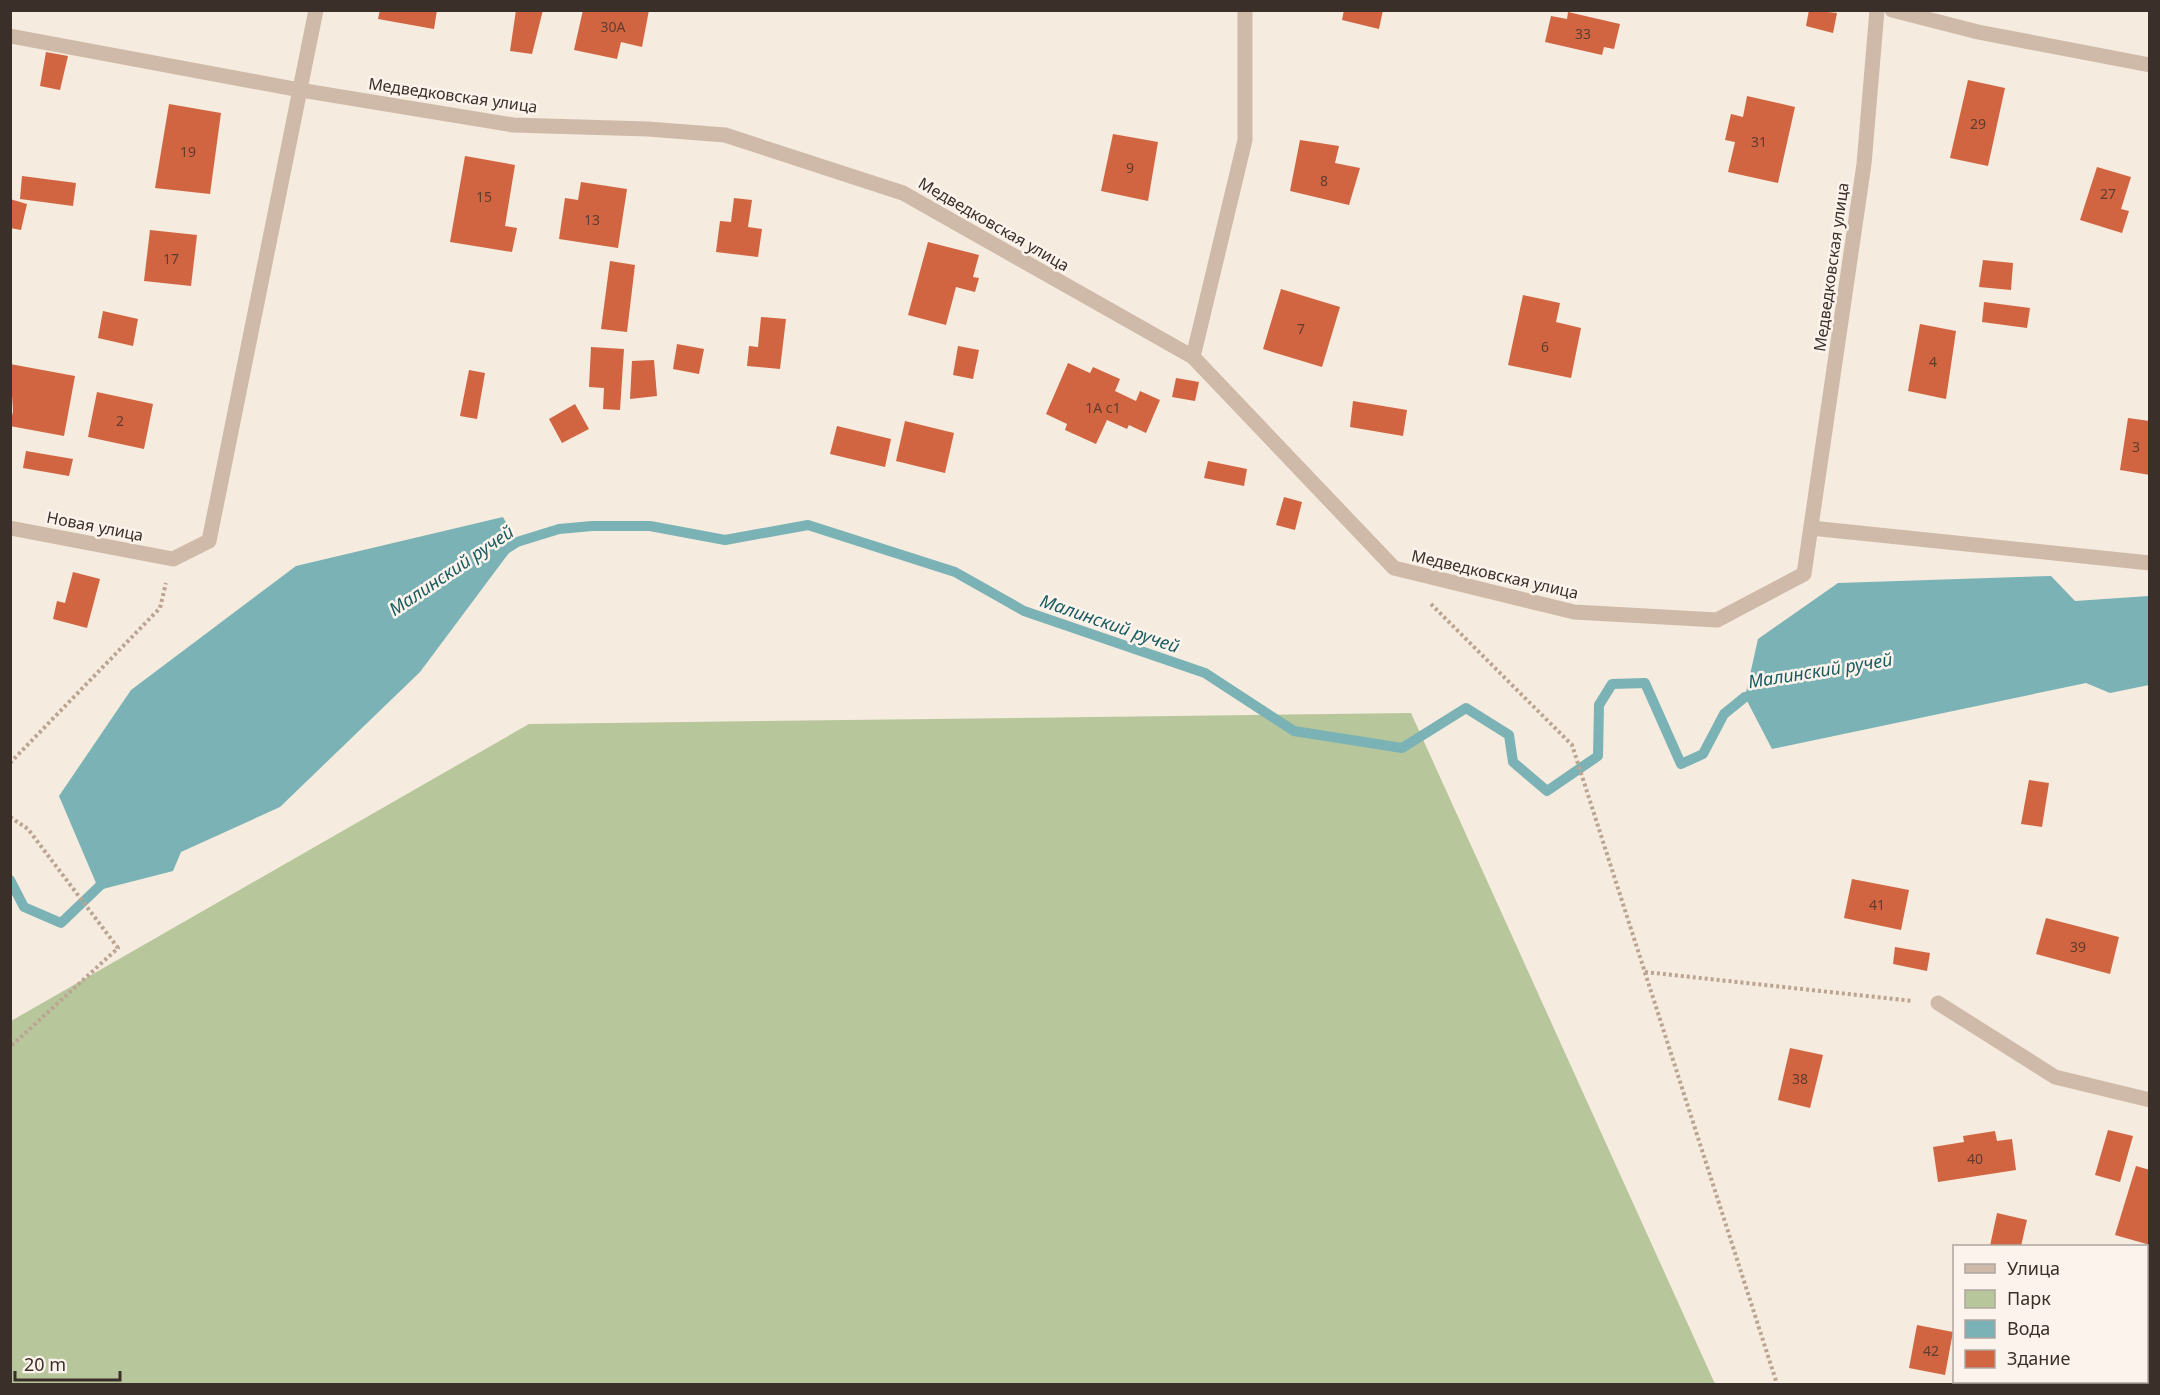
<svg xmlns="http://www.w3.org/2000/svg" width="2160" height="1395" font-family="'Noto Sans',sans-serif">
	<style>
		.green { fill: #b8c69c }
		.water { fill: #7ab2b5 }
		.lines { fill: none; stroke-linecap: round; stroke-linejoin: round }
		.stream { stroke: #7ab2b5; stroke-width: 10 }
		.building { fill: #d16541 }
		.path { stroke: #bba492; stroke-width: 4; stroke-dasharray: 3 3; stroke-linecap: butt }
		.minor { stroke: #cfbaa9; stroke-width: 15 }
		.labels { text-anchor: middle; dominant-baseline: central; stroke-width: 5; stroke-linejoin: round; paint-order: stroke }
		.number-label { font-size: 14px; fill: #603c2f }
		.street-label { font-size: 16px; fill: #3b2f29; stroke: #fcf4ec }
		.water-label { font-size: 18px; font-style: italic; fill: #1a5c61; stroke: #fcf4ec }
	</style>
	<rect width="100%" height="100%" fill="#f5ebde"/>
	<path class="green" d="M1411 713 1715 1384H11V1021L529 724Z"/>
	<g class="water">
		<path d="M503 517 517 542 420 672 280 807 181 852 173 871 99 890 59 796 131 690 296 566Z"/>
		<path d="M2051 576 2075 601 2149 596V685L2110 693 2086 683 1772 749 1745 697 1758 639 1838 583Z"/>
	</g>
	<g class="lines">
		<g class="stream">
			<path d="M506 549 517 542 559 529 592 526H650L725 540 808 525 955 572 1024 611 1205 673 1294 731 1402 748 1466 708 1509 735 1513 762 1547 791 1598 756 1599 705 1612 684 1645 683 1681 764 1703 754 1724 714 1745 697 1760 695"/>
			<path d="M10 880 24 907 61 923 107 879"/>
		</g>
	</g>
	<g class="building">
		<path d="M380 10H437L434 29 378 19Z"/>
		<path d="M516 10H543L532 54 510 51Z"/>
		<path d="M583 10H649L642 47 621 42 617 59 574 50Z"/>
		<path d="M1344 10H1383L1379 29 1342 20Z"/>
		<path d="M1809 10 1837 13 1833 33 1806 26Z"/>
		<path d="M1568 12 1620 24 1614 49 1604 47 1602 55 1545 42 1551 16 1567 19Z"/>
		<path d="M46 52 68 56 60 90 40 86Z"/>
		<path d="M1968 80 2005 88 1988 166 1950 158Z"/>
		<path d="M1747 96 1795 107 1778 183 1728 172 1735 142 1725 140 1731 114 1743 117Z"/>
		<path d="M169 104 221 113 210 194 155 188Z"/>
		<path d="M1113 134 1158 142 1148 201 1101 191Z"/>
		<path d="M1300 140 1339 146 1335 163 1360 168 1349 205 1290 191Z"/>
		<path d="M465 156 515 165 505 226 517 228 512 252 450 242Z"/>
		<path d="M2097 167 2131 177 2121 209 2129 211 2122 233 2080 220Z"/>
		<path d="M22 176 76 183 73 206 20 199Z"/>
		<path d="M581 182 627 189 618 248 559 239 565 198 578 200Z"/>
		<path d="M734 198 752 200 748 227 762 229 758 257 716 252 720 221 731 222Z"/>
		<path d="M10 199 27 204 21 230 10 228Z"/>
		<path d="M150 230 197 235 191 286 144 281Z"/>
		<path d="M928 242 979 255 973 277 979 278 975 292 956 287 946 325 908 315Z"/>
		<path d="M1983 260 2013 263 2011 290 1979 287Z"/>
		<path d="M610 261 635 265 627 332 601 329Z"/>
		<path d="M1281 289 1340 307 1322 367 1263 349Z"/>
		<path d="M1523 295 1560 303 1556 322 1581 328 1571 378 1508 365Z"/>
		<path d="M1984 302 2030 308 2027 328 1982 322Z"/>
		<path d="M103 311 138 319 133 346 98 338Z"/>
		<path d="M761 317 786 319 780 369 747 366 749 346 758 347Z"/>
		<path d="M1920 324 1956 331 1946 399 1908 391Z"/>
		<path d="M677 344 704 349 699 374 673 369Z"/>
		<path d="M958 346 979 350 973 379 953 375Z"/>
		<path d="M591 347 624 349 620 410 603 409 604 388 589 387Z"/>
		<path d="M654 360 657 396 630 399 632 361Z"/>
		<path d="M1068 363 1090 373 1093 367 1120 379 1115 391 1136 401 1140 391 1160 400 1146 433 1129 425 1127 429 1107 420 1096 444 1065 430 1067 424 1046 414Z"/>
		<path d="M10 364 75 376 64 436 10 426 13 411Z"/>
		<path d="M469 370 485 373 477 419 460 416Z"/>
		<path d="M1176 378 1199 382 1195 401 1172 397Z"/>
		<path d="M97 392 153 404 144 449 88 437Z"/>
		<path d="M1353 401 1407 410 1403 436 1350 427Z"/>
		<path d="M575 404 589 429 562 443 549 419Z"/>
		<path d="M2128 418 2150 421V475L2120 470Z"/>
		<path d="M905 421 954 433 945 473 896 461Z"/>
		<path d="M837 426 891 439 885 467 830 454Z"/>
		<path d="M26 451 73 459 69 476 23 468Z"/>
		<path d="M1208 461 1247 469 1244 486 1204 478Z"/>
		<path d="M1284 497 1302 502 1295 530 1276 525Z"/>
		<path d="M73 572 100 579 87 628 53 619 57 601 65 603Z"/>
		<path d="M2029 780 2049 783 2042 827 2021 824Z"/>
		<path d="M1852 879 1909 890 1901 930 1844 918Z"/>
		<path d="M2046 918 2119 937 2110 974 2036 954Z"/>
		<path d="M1895 947 1930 953 1927 971 1893 964Z"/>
		<path d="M1790 1048 1823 1055 1810 1108 1778 1100Z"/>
		<path d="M2108 1130 2133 1136 2120 1182 2095 1175Z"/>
		<path d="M1995 1131 1997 1141 2012 1139 2016 1170 1938 1182 1933 1147 1964 1142 1963 1136Z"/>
		<path d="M2136 1166 2150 1170V1245L2115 1235Z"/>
		<path d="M1997 1213 2027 1220 2021 1246H1990Z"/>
		<path d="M1917 1325 1953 1332 1945 1375 1909 1368Z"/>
	</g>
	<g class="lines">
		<g class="path">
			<path d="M1431 604 1572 745 1777 1384"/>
			<path d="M10 763 160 608 166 583"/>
			<path d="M10 817 28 829 118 948 10 1047"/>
			<path d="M1645 972 1913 1001"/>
		</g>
		<g class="minor">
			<path d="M1892 10 1978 32 2150 65"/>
			<path d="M10 36 300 90 513 125 648 129 725 135 903 193 1193 357 1394 568 1574 612 1717 620 1804 574 1864 164 1877 10"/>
			<path d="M1193 357 1245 140V10"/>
			<path d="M10 528 173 559 209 541 316 10"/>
			<path d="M1811 528 2150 563"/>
			<path d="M1938 1003 2055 1077 2150 1100"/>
		</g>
	</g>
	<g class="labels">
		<g class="number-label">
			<text x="613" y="26">30А</text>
			<text x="1583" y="33">33</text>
			<text x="1978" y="123">29</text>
			<text x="1759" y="141">31</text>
			<text x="188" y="151">19</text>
			<text x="1130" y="167">9</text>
			<text x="1324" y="180">8</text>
			<text x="2108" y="193">27</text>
			<text x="484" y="196">15</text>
			<text x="592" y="219">13</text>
			<text x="171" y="258">17</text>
			<text x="1301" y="328">7</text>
			<text x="1545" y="346">6</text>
			<text x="1933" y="361">4</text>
			<text x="1103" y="407">1А с1</text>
			<text x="120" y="420">2</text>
			<text x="2136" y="446">3</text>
			<text x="1877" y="904">41</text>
			<text x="2078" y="946">39</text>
			<text x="1800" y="1078">38</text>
			<text x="1975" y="1158">40</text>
			<text x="1931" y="1350">42</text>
		</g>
		<g class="street-label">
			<text transform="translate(453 95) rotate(8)">Медведковская улица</text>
			<text transform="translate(994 224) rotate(30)">Медведковская улица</text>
			<text transform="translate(1831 267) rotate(-82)">Медведковская улица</text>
			<text transform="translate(95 526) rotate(11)">Новая улица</text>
			<text transform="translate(1495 574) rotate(13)">Медведковская улица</text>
		</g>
		<g class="water-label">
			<text transform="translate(451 570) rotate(-34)">Малинский ручей</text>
			<text transform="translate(1110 623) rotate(19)">Малинский ручей</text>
			<text transform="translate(1820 670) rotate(-9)">Малинский ручей</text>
		</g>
	</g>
	<rect width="2160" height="1395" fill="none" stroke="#3b2f29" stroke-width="24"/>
	<rect x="1953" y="1245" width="195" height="138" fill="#fcf4ec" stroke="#afa59e" stroke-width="1.5"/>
	<rect x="1965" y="1264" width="30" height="9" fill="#cfbaa9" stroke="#afa59e" stroke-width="1.5"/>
	<text x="2007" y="1275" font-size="18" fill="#3b2f29">Улица</text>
	<rect x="1965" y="1290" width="30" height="18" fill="#b8c69c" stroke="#afa59e" stroke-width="1.5"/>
	<text x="2007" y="1305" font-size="18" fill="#3b2f29">Парк</text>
	<rect x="1965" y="1320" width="30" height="18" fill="#7ab2b5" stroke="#afa59e" stroke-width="1.5"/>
	<text x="2007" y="1335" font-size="18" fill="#3b2f29">Вода</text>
	<rect x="1965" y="1350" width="30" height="18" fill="#d16541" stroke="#afa59e" stroke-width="1.5"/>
	<text x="2007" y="1365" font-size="18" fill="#3b2f29">Здание</text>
	<path d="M15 1371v9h105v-9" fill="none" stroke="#3b2f29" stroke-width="3"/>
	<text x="24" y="1371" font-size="18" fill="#3b2f29" stroke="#fcf4ec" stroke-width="4.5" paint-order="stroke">20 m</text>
</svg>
